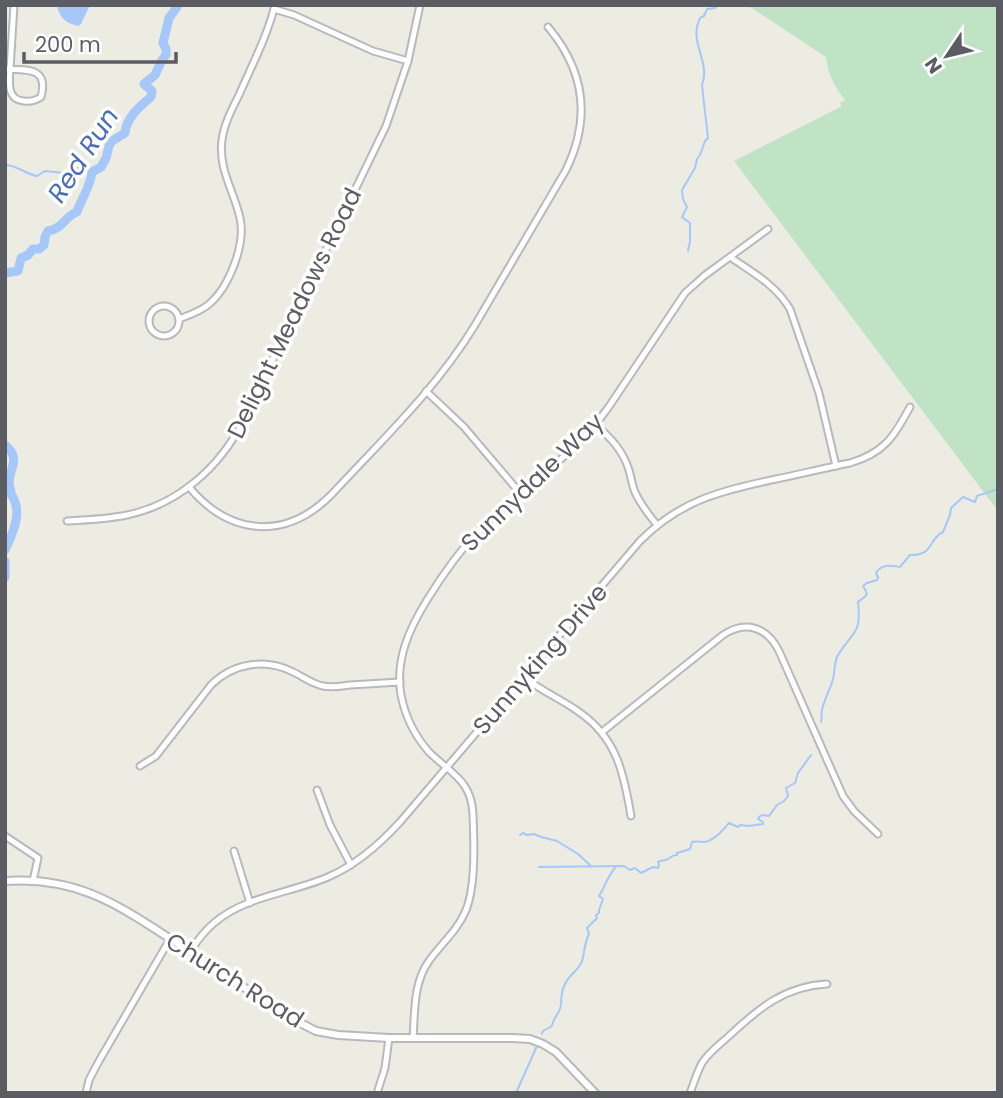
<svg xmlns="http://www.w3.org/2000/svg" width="1003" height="1098" font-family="Poppins,sans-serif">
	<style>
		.green { fill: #c0e3c6 }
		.water { fill: #a6c7f9 }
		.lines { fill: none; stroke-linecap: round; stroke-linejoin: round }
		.stream { stroke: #a6c7f9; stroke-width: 2 }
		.river { stroke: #a6c7f9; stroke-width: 9 }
		.minor-casing { stroke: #b8b9be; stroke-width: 9 }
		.tertiary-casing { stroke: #b8b9be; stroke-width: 10 }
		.minor { stroke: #fff; stroke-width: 5 }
		.tertiary { stroke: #fff; stroke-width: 6 }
		.labels { text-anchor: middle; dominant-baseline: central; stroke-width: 7; stroke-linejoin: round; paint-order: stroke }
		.street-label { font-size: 24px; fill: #5b5d62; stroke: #fff }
		.water-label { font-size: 26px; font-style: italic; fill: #4a6fba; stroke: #fff }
	</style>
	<rect width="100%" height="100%" fill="#ecece2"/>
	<path class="green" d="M747 5H998V511L734 161 842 106 839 103 845 100C834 86 828 74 826 57Z"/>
	<path class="water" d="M57 5H90L81 24 78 26C66 23 59 18 57 5Z"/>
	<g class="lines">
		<g class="stream">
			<path d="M5 165C17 165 25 174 37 176L45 171 65 173 81 167 92 172"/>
			<path d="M688 251 690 241V223L682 217 687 207 683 199 682 190 695 168 697 159 700 155 705 141 708 138 702 85C711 61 688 43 700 18L704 16 707 9 715 8 718 5"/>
			<path d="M997 487 998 481"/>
			<path d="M821 722C822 718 821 714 822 710 824 700 830 690 833 679 835 672 834 664 837 657 851 631 862 637 858 602 866 595 870 597 863 586L867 583 877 580 878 577 876 573C881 564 891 565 900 567L910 555C935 555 927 540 943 532L950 515 951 508 963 497 975 502 977 496 998 489"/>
			<path d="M520 835 523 833 527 835 534 834 541 837 557 841 578 854 591 866"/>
			<path d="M539 867 624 866 630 870 635 868 641 873 653 867 658 868 659 865 658 862C661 860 663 861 666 860 671 858 671 855 677 855V853L690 849 692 842C696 841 700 842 704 842 714 841 723 830 729 823L738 827 740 825 749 826 763 824V822L758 819 759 817 762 815 769 816 777 805 784 801 788 796 786 788 795 783 798 773 811 755"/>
			<path d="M542 1034 543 1031 552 1026C553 1018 560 1013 561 1005 562 998 560 994 565 984 569 975 579 970 582 961 585 952 584 943 589 934L587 928 597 918 596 915 599 913V910L603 899 599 896C605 887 607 877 615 868"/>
			<path d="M516 1093 537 1046"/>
		</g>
		<g class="river">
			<path d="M5 273 18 271 21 258 28 255 33 249H39L44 245 45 237 48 231C63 229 66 215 77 212 81 199 91 186 92 172L101 167 106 158 109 146 112 141 125 133C126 118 140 106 151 97L152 91 144 84 155 75 162 60 166 55V49L163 43 169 18 177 7 176 5"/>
			<path d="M5 445C25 461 3 472 11 491L10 493C24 510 13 533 5 550"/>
			<path d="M5 561V577"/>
		</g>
		<defs>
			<g id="minor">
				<path d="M274 9 294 15 373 51 408 61"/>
				<path d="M5 69C27 70 49 67 41 97 35 101 31 102 24 101 7 100 9 83 10 69L14 5"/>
				<path d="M730 257C752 272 776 285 790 309L819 393 836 466"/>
				<circle cx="164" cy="321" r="15"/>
				<path d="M179 319C189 315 199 312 208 305 229 288 246 244 240 218 234 191 218 169 222 140 224 124 232 109 239 95 252 65 267 37 275 5"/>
				<path d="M426 391 464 427 520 493"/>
				<path d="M595 425C611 437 623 451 629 470 631 477 632 485 635 492 640 504 649 515 657 525"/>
				<path d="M189 487C230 536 286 541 332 494 382 440 437 388 475 325L566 170C591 119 585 71 548 27"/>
				<path d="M67 521C87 520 108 519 127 515 179 504 220 467 243 421L386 126 408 61 420 5"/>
				<path d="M524 677C541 691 561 699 579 712 617 738 624 774 631 816"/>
				<path d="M602 732 723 635C746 620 767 627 779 651L843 796 854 811 878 834"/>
				<path d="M140 766 156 756 211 685C233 663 265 658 293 672 302 676 312 684 323 686 332 688 341 686 350 685 367 684 384 683 400 682"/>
				<path d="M317 790 330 825 351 865"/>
				<path d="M5 836 38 858 33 881"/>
				<path d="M234 851 250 903"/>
				<path d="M190 952C197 941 204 931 214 923 245 896 291 893 328 877 356 865 379 845 400 822L640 541C681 500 720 491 776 479 800 474 825 468 850 463 884 453 894 437 910 407"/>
				<path d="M413 1038C415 1012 413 983 429 961 441 944 458 930 466 910 476 885 474 841 473 815 472 780 450 773 429 752 415 736 405 716 401 695 395 660 409 629 427 600 443 574 460 550 481 528 513 497 550 472 581 440 591 430 600 419 608 408L685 293 704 276 768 229"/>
				<path d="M378 1090 385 1068 389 1038"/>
				<path d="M86 1093 89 1080 99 1061 170 939"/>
				<path d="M690 1093C694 1083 697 1072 702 1063 709 1052 720 1044 729 1036 759 1008 785 986 827 984"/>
			</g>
			<path id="tertiary" d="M5 881C82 876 122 908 183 947 219 971 255 995 291 1018L316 1031 338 1035 389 1038H513L530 1039 543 1044 556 1052 595 1093"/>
		</defs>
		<use href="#minor" class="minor-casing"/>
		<use href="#tertiary" class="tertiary-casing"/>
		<use href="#minor" class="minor"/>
		<use href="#tertiary" class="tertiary"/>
	</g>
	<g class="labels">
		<g class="street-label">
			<text transform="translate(294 313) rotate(-64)">Delight Meadows Road</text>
			<text transform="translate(532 482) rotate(-44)">Sunnydale Way</text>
			<text transform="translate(540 659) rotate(-49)">Sunnyking Drive</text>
			<text transform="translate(235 980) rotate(32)">Church Road</text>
		</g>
		<g class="water-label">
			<text transform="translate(83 155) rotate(-57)">Red Run</text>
		</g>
	</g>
	<rect width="1003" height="1098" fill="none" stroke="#5b5d62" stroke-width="14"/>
	<g transform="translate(947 56) rotate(235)" stroke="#ffffff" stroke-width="5" paint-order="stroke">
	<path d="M0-5L12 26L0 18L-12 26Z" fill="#5b5d62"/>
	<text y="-10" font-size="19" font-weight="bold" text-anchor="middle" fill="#5b5d62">N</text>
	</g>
	<path d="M24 52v10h152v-10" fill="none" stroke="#5b5d62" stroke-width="3.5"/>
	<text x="35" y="52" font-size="21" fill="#5b5d62" stroke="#ffffff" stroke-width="5" paint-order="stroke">200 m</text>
</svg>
